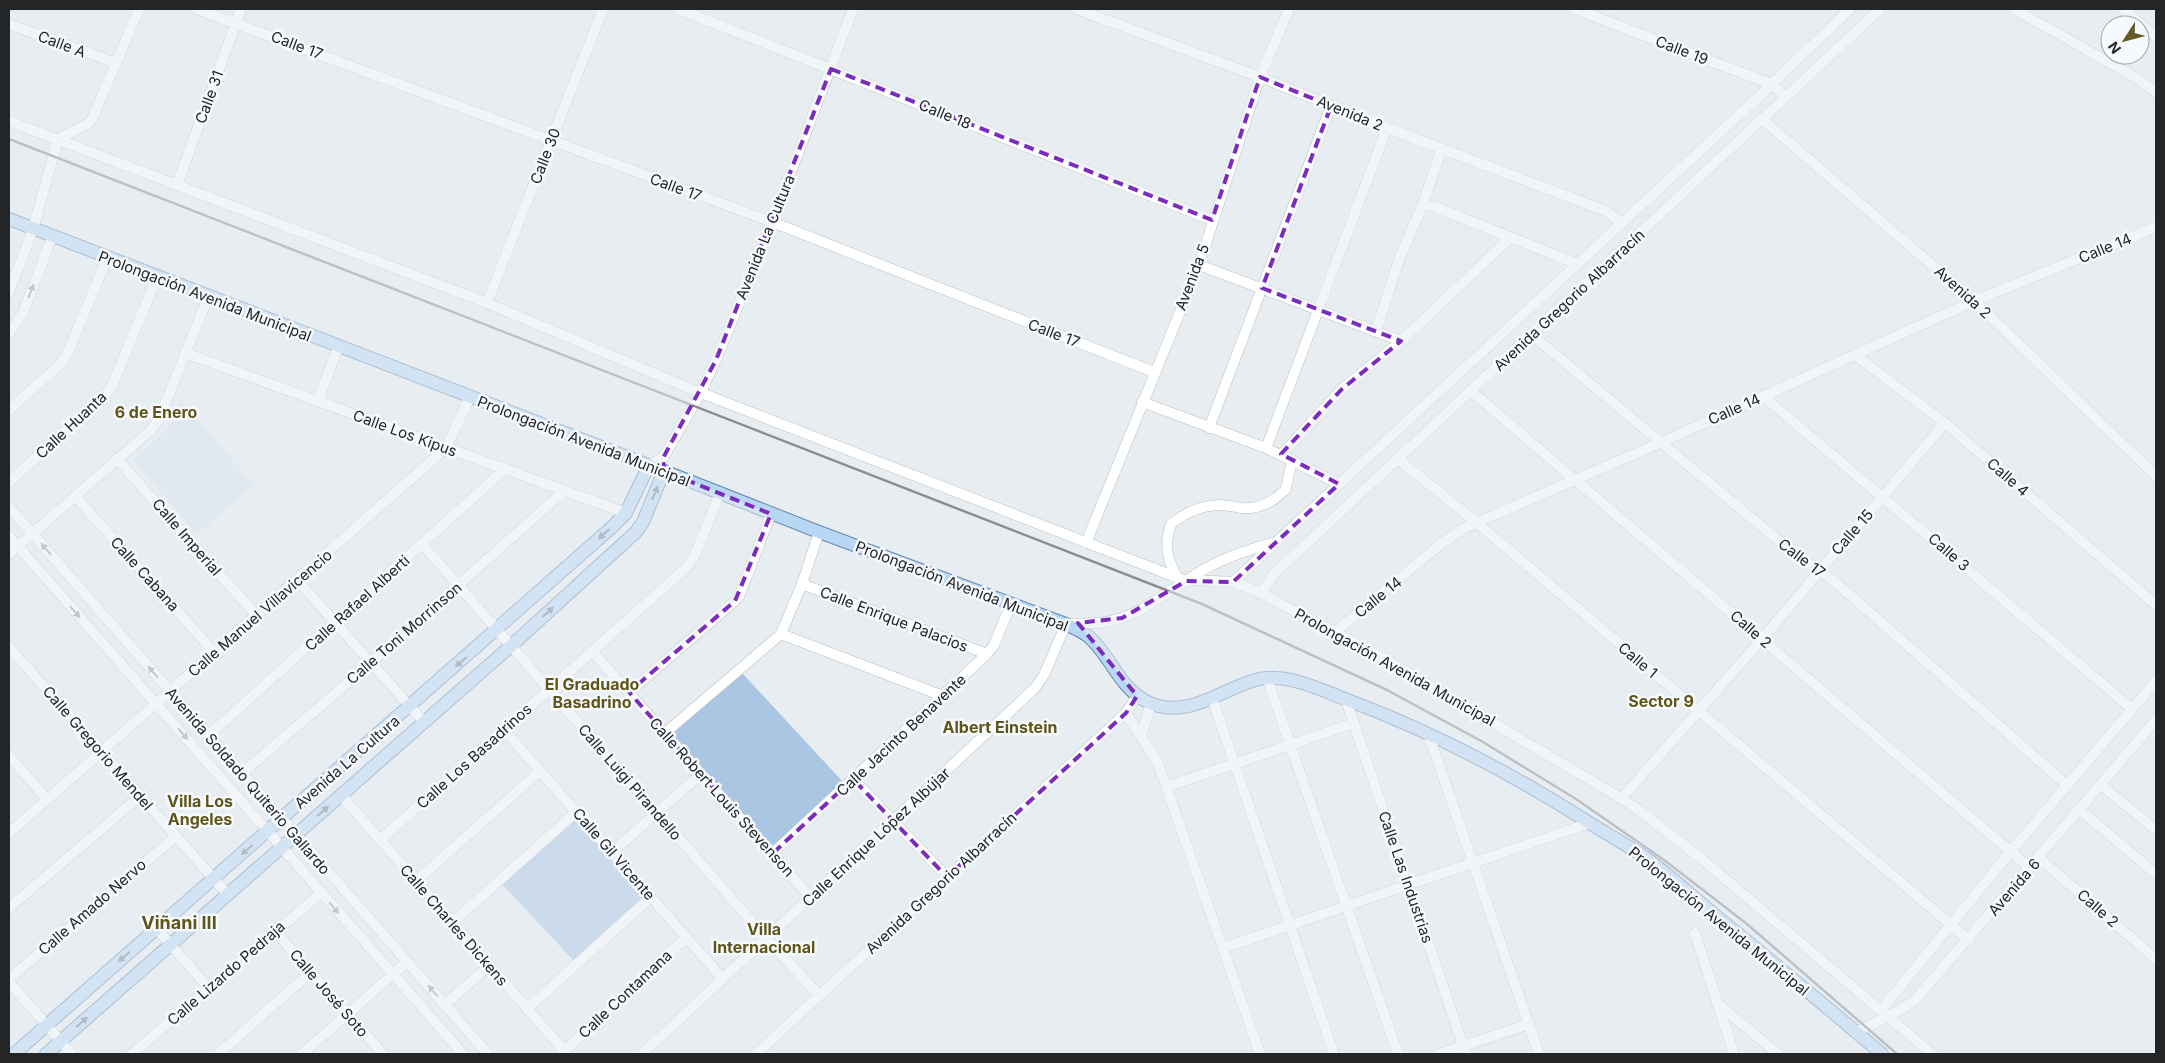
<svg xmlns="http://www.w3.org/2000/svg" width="2165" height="1063" font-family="Inter,sans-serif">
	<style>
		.built { fill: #d7e2ed }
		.green { fill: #abc6e2 }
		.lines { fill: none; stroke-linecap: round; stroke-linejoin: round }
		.minor-casing { stroke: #babfc4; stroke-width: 11 }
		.major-casing { stroke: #6587a9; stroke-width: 14 }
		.minor { stroke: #fff; stroke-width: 10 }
		.major { stroke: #b8d7f5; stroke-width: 12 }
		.rail { stroke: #8a8d91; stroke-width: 2.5 }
		.oneway { fill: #9c9d9e }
		.oneway2 { fill: #6e7e8e }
		.marked { fill: none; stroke: #7b2cbf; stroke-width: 4; stroke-dasharray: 10 6; stroke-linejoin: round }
		.labels { text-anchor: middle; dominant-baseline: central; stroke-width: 5; stroke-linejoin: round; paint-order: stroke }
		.street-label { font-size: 15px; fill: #232527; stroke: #f6faff }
		.neighbourhood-label { font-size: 16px; font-weight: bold; fill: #605518; stroke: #f6faff }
		.quarter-label { font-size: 18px; font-weight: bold; fill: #605518; stroke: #f6faff }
	</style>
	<rect width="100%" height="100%" fill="#e8edf2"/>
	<path class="built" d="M181 401 253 484 197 534 133 460 169 428Z"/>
	<g class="green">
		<path d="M742 673 844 783 773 848 672 733Z"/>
		<path d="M576 818 645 897 574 961 502 884Z"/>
	</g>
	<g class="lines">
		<defs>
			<g id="minor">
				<path d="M196 9 772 222 1154 372"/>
				<path d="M678 9 1212 220"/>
				<path d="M1076 9 1260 77 1387 128 1606 211 1622 223"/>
				<path d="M1575 9 1771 84 1786 96"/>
				<path d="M2014 9 2133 76 2156 92"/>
				<path d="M2123 9 2156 37"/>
				<path d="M9 24 116 63"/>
				<path d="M1762 119 1974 301 2156 476"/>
				<path d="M9 121 487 303 691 389 1186 581C1213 561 1245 550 1277 542"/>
				<path d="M177 185 241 9"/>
				<path d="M1423 204 1435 207 1577 264"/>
				<path d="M1199 265 1401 341"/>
				<path d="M9 292 33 229 58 139 89 123 93 117 139 9"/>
				<path d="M487 303 603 9"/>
				<path d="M1376 331 1400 257 1423 204 1442 148"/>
				<path d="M9 334 23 313 52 237"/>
				<path d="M1532 335 1790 550 1835 582 2067 785"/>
				<path d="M185 353 626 513"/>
				<path d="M1855 355 1945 423 2156 605"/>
				<path d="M1471 391 2030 868"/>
				<path d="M1763 396 2132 709"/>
				<path d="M318 401 338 347"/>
				<path d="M1142 402 1266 448 1339 484"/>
				<path d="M9 410 57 367 67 355 107 258"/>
				<path d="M1209 428 1331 106"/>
				<path d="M1266 448 1387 128"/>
				<path d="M1282 454 1342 389 1401 341 1511 237"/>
				<path d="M117 459 257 616"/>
				<path d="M1398 459 1476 522 1969 940"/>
				<path d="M649 465 663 458 701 392 716 360 772 222 853 9"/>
				<path d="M9 482 105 395 112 386 157 277"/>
				<path d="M75 496 215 653"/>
				<path d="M9 507 488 1054"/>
				<path d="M9 536 463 1054"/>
				<path d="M1086 543 1199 265 1260 77 1289 9"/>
				<path d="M423 545 767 939 819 995"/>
				<path d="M9 554 151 430 159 419 208 297"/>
				<path d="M1177 577C1167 559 1164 545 1171 524 1185 513 1202 505 1221 505 1228 505 1234 507 1241 508 1259 510 1274 501 1286 489L1292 460"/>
				<path d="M297 580 424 722"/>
				<path d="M1233 582 1754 101 1850 9"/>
				<path d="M802 584 987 654"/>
				<path d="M1261 593 1274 574 1880 9"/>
				<path d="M1335 632 1442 543 1464 528 1662 442 1974 301 2156 227"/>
				<path d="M781 634 943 696"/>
				<path d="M9 647 228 895"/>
				<path d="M592 651 811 898"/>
				<path d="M1267 678 1398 1054"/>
				<path d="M629 692 735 601 740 594 771 514"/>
				<path d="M1212 698 1334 1054"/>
				<path d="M1346 700 1466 1054"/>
				<path d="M1126 713 1158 763 1260 1054"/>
				<path d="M504 730 723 979"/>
				<path d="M665 733 781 634 802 584 819 532"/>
				<path d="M1428 733 1539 1054"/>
				<path d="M209 735 505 469"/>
				<path d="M1141 736 1151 704"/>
				<path d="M9 756 47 799"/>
				<path d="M242 773 371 663 564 491"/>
				<path d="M853 779 947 877"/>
				<path d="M2101 785 2156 830"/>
				<path d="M1166 787 1354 723"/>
				<path d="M341 795 567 1054"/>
				<path d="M1621 799 1762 639 1945 423"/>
				<path d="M2080 810 2156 874"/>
				<path d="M9 833 446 448 470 397"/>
				<path d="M380 840 687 567 694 557 720 493"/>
				<path d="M612 852 701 774"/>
				<path d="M772 854 987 654 994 645 1011 604"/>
				<path d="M2039 858 2156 959"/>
				<path d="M416 881 540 771"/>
				<path d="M9 908 140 796"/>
				<path d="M452 923 576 812"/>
				<path d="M157 929 209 988"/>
				<path d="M275 931 383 1054"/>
				<path d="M1695 933 1734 1054"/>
				<path d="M1223 948 1590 823"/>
				<path d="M9 979 176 836"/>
				<path d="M9 982 72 1054"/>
				<path d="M1717 1003 1778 1054"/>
				<path d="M444 1005 490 965"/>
				<path d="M527 1009 651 897"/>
				<path d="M1881 1010 2011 851 2156 681"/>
				<path d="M1856 1032 1888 1017 1914 1001 2156 720"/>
				<path d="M564 1051 687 937"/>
				<path d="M132 1054 321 893"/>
				<path d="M218 1054 311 972"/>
				<path d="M302 1054 407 962"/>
				<path d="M642 1054 1035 688 1044 675 1066 624 1101 623 1122 618 1141 610 1186 581 1195 580 1233 582 1261 593 1385 659 1614 794 1639 810 1703 860 1932 1054"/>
				<path d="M756 1054 1126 713 1137 696"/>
				<path d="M1439 1054 1529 1024"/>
			</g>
			<g id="major">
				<path d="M9 219 664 471 819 532 1066 624C1073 628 1081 631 1088 636 1111 655 1119 690 1150 703 1196 723 1234 675 1276 678 1299 679 1324 691 1345 699 1431 731 1511 773 1588 822 1607 834 1627 845 1646 858 1672 877 1696 900 1721 920 1775 964 1829 1009 1882 1054"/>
				<path d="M14 1054 611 528 626 513 649 465"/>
				<path d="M46 1054 512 645 636 532 643 522 664 471"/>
			</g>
		</defs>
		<use href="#minor" class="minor-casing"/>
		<use href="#major" class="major-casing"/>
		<use href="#minor" class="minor"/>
		<use href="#major" class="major"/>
		<path class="rail" d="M9 139 1202 604 1387 690 1483 742 1576 799 1664 860 1747 924 1897 1054"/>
	</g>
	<defs><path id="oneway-solid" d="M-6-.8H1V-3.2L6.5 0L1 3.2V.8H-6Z" transform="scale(1.25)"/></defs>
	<g class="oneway">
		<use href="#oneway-solid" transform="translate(31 291) rotate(-69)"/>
		<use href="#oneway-solid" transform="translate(46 549) rotate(-131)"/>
		<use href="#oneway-solid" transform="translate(75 612) rotate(49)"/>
		<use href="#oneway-solid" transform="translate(153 672) rotate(-131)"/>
		<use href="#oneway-solid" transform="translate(183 734) rotate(49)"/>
		<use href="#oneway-solid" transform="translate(334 908) rotate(49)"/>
		<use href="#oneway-solid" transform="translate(433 991) rotate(-131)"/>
	</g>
	<g class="oneway2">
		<use href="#oneway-solid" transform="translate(655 493) rotate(-67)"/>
		<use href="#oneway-solid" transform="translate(604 534) rotate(138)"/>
		<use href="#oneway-solid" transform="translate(548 612) rotate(-42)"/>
		<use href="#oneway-solid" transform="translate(461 662) rotate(139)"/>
		<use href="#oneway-solid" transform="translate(323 811) rotate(-41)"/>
		<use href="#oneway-solid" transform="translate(247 850) rotate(139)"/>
		<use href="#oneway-solid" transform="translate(124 957) rotate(139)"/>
		<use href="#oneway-solid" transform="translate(82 1022) rotate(-41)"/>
	</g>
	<path d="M0 0H2165V1063H0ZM831 69 1212 220 1260 77 1331 106 1262 288 1401 341 1342 389 1281 454 1339 484 1233 582 1186 581 1122 618 1078 623 1137 696 1126 713 947 877 853 779 772 854 629 692 735 601 771 514 664 471 663 458 716 360Z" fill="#e8edf2" fill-opacity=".55" fill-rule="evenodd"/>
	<path class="marked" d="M831 69 1212 220 1260 77 1331 106 1262 288 1401 341 1342 389 1281 454 1339 484 1233 582 1186 581 1122 618 1078 623 1137 696 1126 713 947 877 853 779 772 854 629 692 735 601 771 514 664 471 663 458 716 360Z"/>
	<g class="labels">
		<g class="street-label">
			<text transform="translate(62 44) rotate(20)">Calle A</text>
			<text transform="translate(297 45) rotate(21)">Calle 17</text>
			<text transform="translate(1682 50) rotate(21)">Calle 19</text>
			<text transform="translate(209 97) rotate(-70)">Calle 31</text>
			<text transform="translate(1350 113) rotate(22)">Avenida 2</text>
			<text transform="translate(945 114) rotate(22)">Calle 18</text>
			<text transform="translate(545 156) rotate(-69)">Calle 30</text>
			<text transform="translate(676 187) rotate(20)">Calle 17</text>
			<text transform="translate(765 237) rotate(-68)">Avenida La Cultura</text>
			<text transform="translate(2105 248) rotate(-22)">Calle 14</text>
			<text transform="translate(1192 277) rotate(-69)">Avenida 5</text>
			<text transform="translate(1963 292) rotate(42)">Avenida 2</text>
			<text transform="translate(205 296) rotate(21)">Prolongación Avenida Municipal</text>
			<text transform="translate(1569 300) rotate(-43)">Avenida Gregorio Albarracín</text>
			<text transform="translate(1054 333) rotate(21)">Calle 17</text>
			<text transform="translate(1734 409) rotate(-24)">Calle 14</text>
			<text transform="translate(71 425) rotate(-43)">Calle Huanta</text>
			<text transform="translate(405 433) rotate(20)">Calle Los Kipus</text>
			<text transform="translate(584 441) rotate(21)">Prolongación Avenida Municipal</text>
			<text transform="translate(2008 477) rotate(41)">Calle 4</text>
			<text transform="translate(1852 532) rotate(-49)">Calle 15</text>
			<text transform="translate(187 537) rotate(49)">Calle Imperial</text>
			<text transform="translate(1949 552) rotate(41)">Calle 3</text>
			<text transform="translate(1802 558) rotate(37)">Calle 17</text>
			<text transform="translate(145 574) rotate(48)">Calle Cabana</text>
			<text transform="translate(962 586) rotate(21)">Prolongación Avenida Municipal</text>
			<text transform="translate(1378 597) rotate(-39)">Calle 14</text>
			<text transform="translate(357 603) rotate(-42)">Calle Rafael Alberti</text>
			<text transform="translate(260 613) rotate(-41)">Calle Manuel Villavicencio</text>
			<text transform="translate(894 619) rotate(21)">Calle Enrique Palacios</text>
			<text transform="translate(1751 629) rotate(41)">Calle 2</text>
			<text transform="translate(404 633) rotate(-41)">Calle Toni Morrinson</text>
			<text transform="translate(1638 660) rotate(40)">Calle 1</text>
			<text transform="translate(1395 667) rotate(29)">Prolongación Avenida Municipal</text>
			<text transform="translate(901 735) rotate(-43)">Calle Jacinto Benavente</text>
			<text transform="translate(98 748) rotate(49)">Calle Gregorio Mendel</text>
			<text transform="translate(474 756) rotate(-42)">Calle Los Basadrinos</text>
			<text transform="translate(347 762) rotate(-41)">Avenida La Cultura</text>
			<text transform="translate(248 781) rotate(49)">Avenida Soldado Quiterio Gallardo</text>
			<text transform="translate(630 782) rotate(49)">Calle Luigi Pirandello</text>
			<text transform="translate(722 797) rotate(48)">Calle Robert Louis Stevenson</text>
			<text transform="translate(876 837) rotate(-43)">Calle Enrique López Albújar</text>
			<text transform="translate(614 854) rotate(49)">Calle Gil Vicente</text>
			<text transform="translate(1406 877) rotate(71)">Calle Las Industrias</text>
			<text transform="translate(941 883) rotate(-43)">Avenida Gregorio Albarracín</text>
			<text transform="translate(2014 887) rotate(-49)">Avenida 6</text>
			<text transform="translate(92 907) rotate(-41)">Calle Amado Nervo</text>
			<text transform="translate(2098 908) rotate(41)">Calle 2</text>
			<text transform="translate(1719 921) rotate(39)">Prolongación Avenida Municipal</text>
			<text transform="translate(454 925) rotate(49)">Calle Charles Dickens</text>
			<text transform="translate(226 973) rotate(-41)">Calle Lizardo Pedraja</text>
			<text transform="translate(329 993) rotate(49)">Calle José Soto</text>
			<text transform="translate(625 994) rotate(-43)">Calle Contamana</text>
		</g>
		<g class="neighbourhood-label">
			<text x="156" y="412">6 de Enero</text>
			<text x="592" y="684">El Graduado<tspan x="592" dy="18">Basadrino</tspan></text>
			<text x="1661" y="701">Sector 9</text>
			<text x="1000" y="727">Albert Einstein</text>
			<text x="200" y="801">Villa Los<tspan x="200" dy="18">Angeles</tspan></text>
			<text x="764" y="929">Villa<tspan x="764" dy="18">Internacional</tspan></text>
		</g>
		<g class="quarter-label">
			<text x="179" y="922">Viñani III</text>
		</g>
	</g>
	<rect width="2165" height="1063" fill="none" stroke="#232527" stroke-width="20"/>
	<g transform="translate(2125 40) rotate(234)"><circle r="24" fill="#f6faff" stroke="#a2a5a9"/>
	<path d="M0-4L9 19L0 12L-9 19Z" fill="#645b27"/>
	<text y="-8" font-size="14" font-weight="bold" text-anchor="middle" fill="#232527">N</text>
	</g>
</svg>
